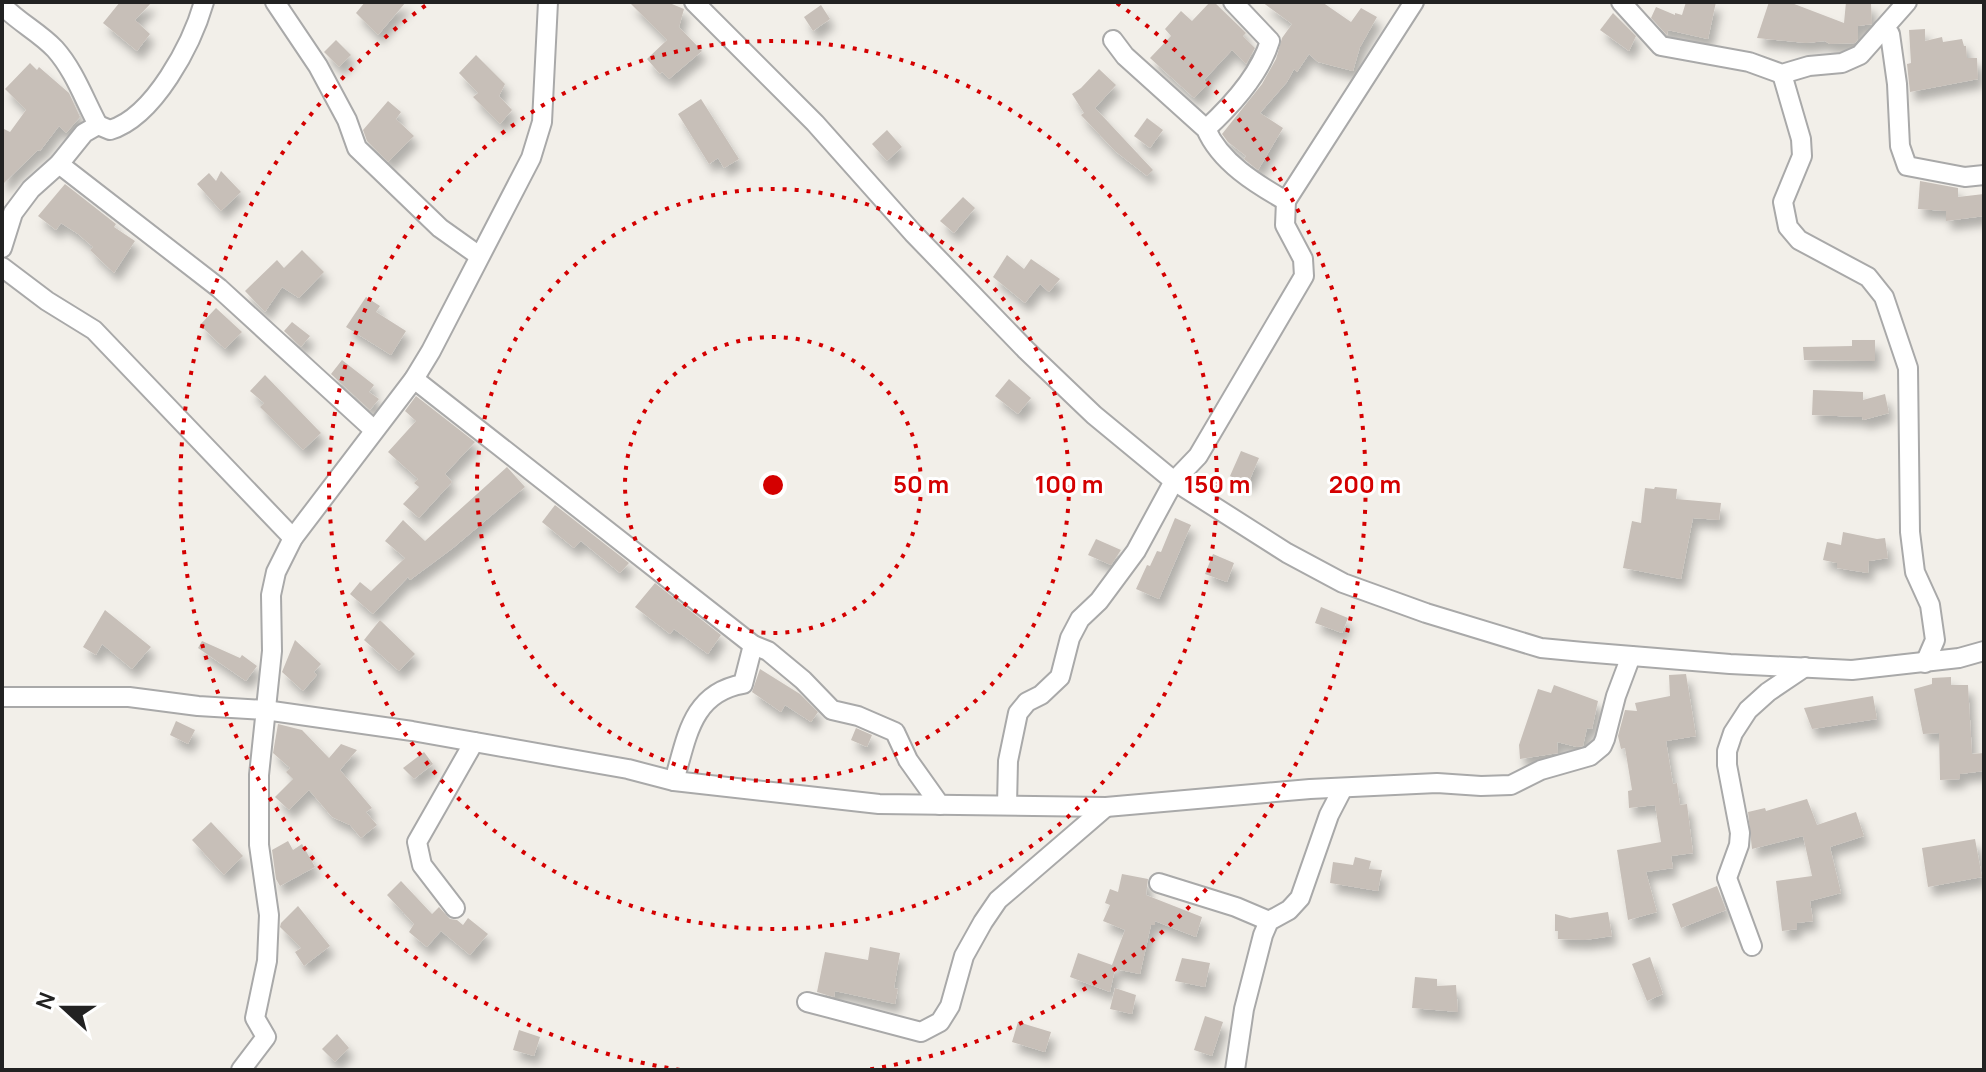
<svg xmlns="http://www.w3.org/2000/svg" width="1986" height="1072" font-family="Manrope,sans-serif">
	<style>
		.building { fill: #c7bfb8; filter: url(#shadow) }
		.lines { fill: none; stroke-linecap: round; stroke-linejoin: round }
		.street-casing { stroke: #a9a9a9; stroke-width: 22 }
		.street { stroke: #fff; stroke-width: 18 }
		.ring { fill: none; stroke: #d40000; stroke-width: 4; stroke-dasharray: 4 8 }
		.centre { fill: #d40000; stroke: #fff; stroke-width: 4 }
		.ring-label { font-size: 24px; text-anchor: middle; font-weight: bold; fill: #d40000; stroke: #fff; stroke-width: 6; stroke-linejoin: round; paint-order: stroke }
	</style>
	<defs>
		<filter id="shadow"><feDropShadow dx="5" dy="9" stdDeviation="4" flood-color="#0004"/></filter>
	</defs>
	<rect width="100%" height="100%" fill="#f2efe9"/>
	<g class="building">
		<path d="M120 2H152L135 20 150 34 137 51 103 23Z"/>
		<path d="M365 2H406L378 35 356 13Z"/>
		<path d="M629 2H667L684 9 679 27 702 51 669 79 662 72 660 74 647 59 667 40Z"/>
		<path d="M1210 2H1214L1243 30 1246 33 1243 36 1255 48 1246 64 1232 50 1204 80 1208 84 1194 98 1150 58 1171 36 1165 29 1181 11 1192 21Z"/>
		<path d="M1262 2H1322L1351 22 1361 8 1377 17 1360 47 1353 71 1318 62 1309 54 1297 72 1294 69 1287 82 1260 113 1283 128 1258 170 1244 159 1246 156 1228 142 1222 134 1262 84 1276 59 1282 38 1292 24Z"/>
		<path d="M1686 2H1716L1708 39 1668 30 1667 35 1651 18 1656 7 1675 15V13L1682 15Z"/>
		<path d="M1769 2H1789L1844 23 1846 2 1871 3 1872 24 1858 26V39L1855 43 1830 44 1825 41 1806 43 1757 38Z"/>
		<path d="M821 5 830 19 813 31 804 17Z"/>
		<path d="M1613 13 1636 36 1629 51 1600 30Z"/>
		<path d="M1925 29V41L1942 37 1943 42 1962 39 1964 46H1966L1967 58H1977L1978 79 1910 92 1907 64 1911 63 1909 30Z"/>
		<path d="M336 40 351 55 339 67 324 52Z"/>
		<path d="M476 55 505 84 499 96 512 110 500 124 473 97 478 93 459 73Z"/>
		<path d="M30 63 37 70 39 67 69 93 80 117 66 133 59 126 40 151 38 150 2 185V128L10 132 26 110 5 89Z"/>
		<path d="M1099 69 1116 85 1095 108 1153 170 1147 176 1115 151 1081 115 1084 113 1072 94 1081 88Z"/>
		<path d="M701 99 739 159 724 168 718 158 709 164 678 114Z"/>
		<path d="M388 101 401 112 396 119 414 136 388 162 367 141 363 130Z"/>
		<path d="M1147 118 1163 130 1150 148 1134 136Z"/>
		<path d="M887 130 902 147 887 161 872 144Z"/>
		<path d="M221 171 241 192 221 211 197 184 209 173 216 181Z"/>
		<path d="M1920 181 1958 188V197L1984 194V216L1946 221V211L1918 209Z"/>
		<path d="M65 184 116 224 114 227 135 241 114 273 90 250 93 247 78 234 61 223 56 230 38 216Z"/>
		<path d="M963 197 975 208 954 233 940 221Z"/>
		<path d="M302 250 324 272 299 298 282 287 265 312 245 291 277 260 284 268Z"/>
		<path d="M1007 255 1024 269 1031 259 1060 279 1049 292 1040 284 1025 303 993 277Z"/>
		<path d="M366 297 380 306 376 312 406 331 391 355 346 327Z"/>
		<path d="M216 308 242 332 225 349 200 325Z"/>
		<path d="M292 322 310 336 301 347 284 331Z"/>
		<path d="M1852 340H1875V361L1804 360 1803 347 1852 346Z"/>
		<path d="M342 360 374 385 369 392 379 399 370 410 331 374Z"/>
		<path d="M265 375 321 433 303 450 260 407 264 403 250 391Z"/>
		<path d="M1009 379 1031 398 1018 414 995 396Z"/>
		<path d="M1813 390 1863 392V400L1885 394 1889 413 1863 420 1862 417 1812 415Z"/>
		<path d="M416 396 475 442 445 474 452 482 419 518 403 504 419 487 414 483 418 479 388 452 416 421 405 411Z"/>
		<path d="M1241 451 1259 458 1248 484 1230 476Z"/>
		<path d="M507 467 525 487 453 548 410 580 408 577 373 614 350 594 360 582 371 591 405 558 385 541 403 520 425 541Z"/>
		<path d="M1655 487 1677 489 1676 499 1721 503 1719 520 1693 518 1681 579 1623 568 1632 521 1641 523 1645 488 1654 489Z"/>
		<path d="M555 505 629 563 620 573 581 541 574 548 542 522Z"/>
		<path d="M1175 518 1191 525 1159 599 1136 589 1147 565 1150 566 1157 551 1161 552Z"/>
		<path d="M1843 532 1877 539 1885 538 1888 558 1869 561 1868 573 1837 568V563L1823 560 1827 542 1841 545Z"/>
		<path d="M1096 539 1121 550 1111 565 1088 555Z"/>
		<path d="M1213 554 1234 563 1227 582 1205 574Z"/>
		<path d="M655 583 721 635 708 654 674 629 670 634 635 607Z"/>
		<path d="M1321 607 1348 618 1342 633 1315 623Z"/>
		<path d="M105 610 151 647 132 669 102 644 96 655 83 647Z"/>
		<path d="M380 620 415 654 399 671 364 640Z"/>
		<path d="M295 640 321 664 314 672 317 675 303 691 282 672Z"/>
		<path d="M202 641 240 658 242 655 257 666 246 681 198 648Z"/>
		<path d="M760 669 800 694 818 712 811 722 785 705 781 712 752 692Z"/>
		<path d="M1686 674 1696 736 1666 741 1673 784 1677 783 1680 805 1687 804 1693 853 1671 856 1673 868 1646 872 1657 912 1628 920 1617 850 1661 842 1655 805 1629 808 1628 791 1632 790 1625 748 1621 749 1618 736 1625 710 1637 711 1635 703 1670 696 1669 675Z"/>
		<path d="M1951 677V685H1968L1972 754 1984 753V771L1960 774V779L1940 780 1939 733 1923 734 1914 689 1932 684V678Z"/>
		<path d="M1554 685 1598 701 1592 729 1587 728 1583 746 1577 747 1557 742 1558 753 1520 759 1519 745 1538 689 1551 693Z"/>
		<path d="M1873 696 1877 719 1812 729 1804 708Z"/>
		<path d="M176 721 195 730 188 744 170 735Z"/>
		<path d="M278 724 302 730 329 758 341 744 357 750 340 770 372 808 366 812 377 825 361 838 350 825 332 817 309 790 289 810 275 797 293 779 286 772 290 768 273 753Z"/>
		<path d="M856 728 872 735 867 747 851 740Z"/>
		<path d="M424 752 433 764 414 779 403 768Z"/>
		<path d="M1807 799 1817 825 1856 812 1864 836 1830 847 1841 893 1810 901 1813 921 1797 923V929L1782 931 1776 881 1812 876 1803 836 1752 849 1748 812 1765 808 1766 811Z"/>
		<path d="M211 822 243 856 224 875 192 840Z"/>
		<path d="M1975 839 1982 877 1928 887 1922 848Z"/>
		<path d="M288 841 293 850 302 844 315 867 280 886 276 879 272 850Z"/>
		<path d="M1355 857 1371 861 1369 869 1382 870 1378 891 1330 883 1333 862 1353 865Z"/>
		<path d="M1122 874 1148 879 1146 895 1202 917 1196 937 1155 921V925H1151L1140 974 1115 969 1110 992 1070 977 1078 953 1112 965 1125 930 1103 921 1110 905 1105 903 1110 889 1118 892Z"/>
		<path d="M401 881 432 914 439 907 450 919 457 920 463 925 468 918 488 934 470 955 441 931 427 947 409 932 414 924 387 895Z"/>
		<path d="M1717 886 1726 910 1681 928 1672 904Z"/>
		<path d="M298 906 330 946 304 966 295 952 301 948 280 927 281 923Z"/>
		<path d="M1608 912 1612 936 1585 940 1558 939V931H1555V914L1570 918Z"/>
		<path d="M870 947 900 953 894 988 898 989 895 1004 835 991 834 997 817 992 825 952 868 960Z"/>
		<path d="M1650 957 1663 994 1647 1001 1632 964Z"/>
		<path d="M1182 958 1210 963 1205 987 1175 981Z"/>
		<path d="M1415 977 1437 979V986L1456 985 1458 1012 1412 1008Z"/>
		<path d="M1115 988 1136 995 1132 1014 1110 1009Z"/>
		<path d="M1205 1016 1223 1022 1212 1056 1194 1050Z"/>
		<path d="M1018 1022 1051 1032 1045 1052 1012 1042Z"/>
		<path d="M519 1030 540 1037 534 1056 513 1050Z"/>
		<path d="M337 1034 349 1048 335 1062 322 1049Z"/>
	</g>
	<g class="lines">
		<defs>
			<g id="street">
				<path d="M275 2 318 66 347 120 357 148 440 228 478 255"/>
				<path d="M694 2 815 123 913 233 1026 350 1094 415 1174 481 1287 553 1343 583 1426 613 1541 648 1583 652 1730 664 1852 670 1959 658 1984 651"/>
				<path d="M1621 2 1661 46 1749 62 1782 74 1809 66 1842 63 1860 55 1907 2"/>
				<path d="M2 5C18 22 39 32 55 49 74 70 85 101 98 125"/>
				<path d="M1883 29 1890 34 1897 84 1900 146 1907 166 1965 177 1984 175"/>
				<path d="M1113 40 1125 56 1206 129C1220 162 1256 184 1286 201"/>
				<path d="M1782 74 1801 139 1802 156 1783 202 1788 227 1799 240 1868 277 1884 297 1908 368 1910 532 1915 572 1930 605 1935 640 1925 663"/>
				<path d="M1206 129C1231 106 1260 74 1270 41L1233 2"/>
				<path d="M59 164 219 288 374 430"/>
				<path d="M2 248 13 213 31 189 59 164 84 133 98 125 110 130C154 117 192 44 204 2"/>
				<path d="M2 267 47 301 94 330 293 538"/>
				<path d="M414 379 753 645 768 651 803 680 832 710 858 716 895 732 908 760 940 805"/>
				<path d="M2 697H129L198 706 265 710 412 731 628 769 674 781 879 804 1106 807 1310 789 1437 783 1481 786 1511 785 1541 770 1590 756 1602 746 1605 739 1616 696 1631 656"/>
				<path d="M674 781C687 738 691 693 743 684L753 645"/>
				<path d="M1007 805 1008 761 1018 713 1027 702 1041 695 1060 677 1070 638 1080 619 1099 601 1136 551 1174 481 1198 456 1304 276 1303 259 1285 225 1286 201 1414 2"/>
				<path d="M1159 883 1236 907 1269 921"/>
				<path d="M455 908 422 865 417 842 474 742"/>
				<path d="M1752 946 1727 878 1739 845 1740 833 1727 765V751L1733 733 1748 710 1768 692 1805 667"/>
				<path d="M807 1002 921 1032 940 1022 950 1006 964 956 983 922 998 900 1106 807"/>
				<path d="M241 1070 266 1037 255 1018 267 961 269 915 259 845V775L272 651 271 595 276 572 293 538 414 379 431 351 531 158 542 122 548 2"/>
				<path d="M1235 1070 1244 1009 1263 935 1269 921 1289 910 1300 898 1329 815 1343 788"/>
			</g>
		</defs>
		<use href="#street" class="street-casing"/>
		<use href="#street" class="street"/>
	</g>
	<g class="ring">
		<circle cx="773" cy="485" r="148"/>
		<circle cx="773" cy="485" r="296"/>
		<circle cx="773" cy="485" r="444"/>
		<path d="M680 1070A592 592 0 0 1 429 3M1117 3A592 592 0 0 1 866 1070"/>
	</g>
	<circle cx="773" cy="485" r="12" class="centre"/>
	<g class="ring-label">
		<text x="921" y="493">50 m</text>
		<text x="1069" y="493">100 m</text>
		<text x="1217" y="493">150 m</text>
		<text x="1365" y="493">200 m</text>
	</g>
	<rect width="1986" height="1072" fill="none" stroke="#222222" stroke-width="8"/>
	<g transform="translate(64 1008) rotate(291)" stroke="#ffffff" stroke-width="6" paint-order="stroke">
	<path d="M0-6L14 30L0 20L-14 30Z" fill="#222222"/>
	<text y="-12" font-size="22" font-weight="bold" text-anchor="middle" fill="#222222">N</text>
	</g>
</svg>
